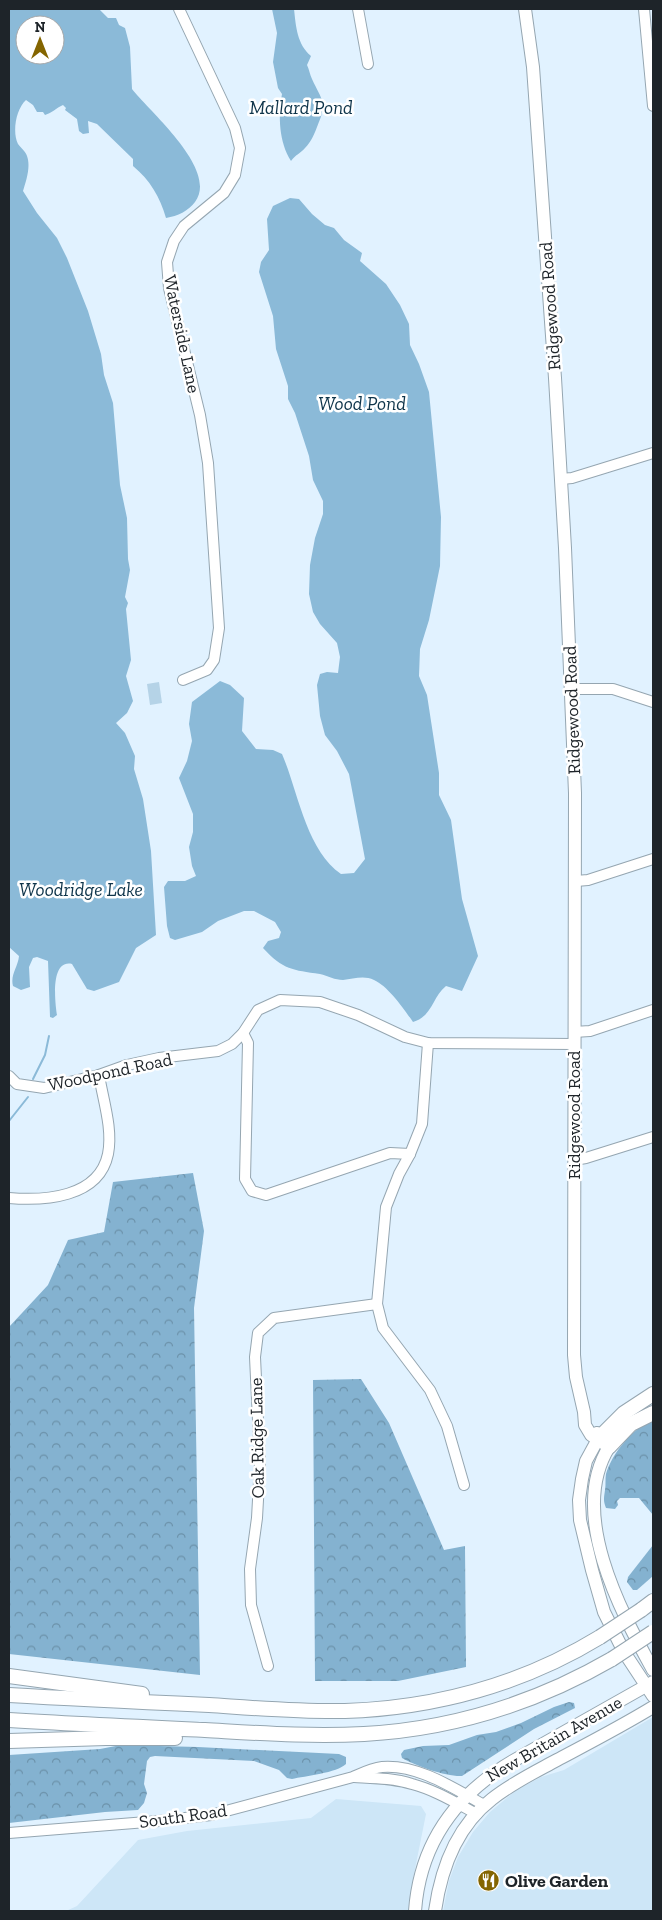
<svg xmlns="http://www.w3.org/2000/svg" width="662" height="1920" font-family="'Zilla Slab',serif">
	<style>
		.built { fill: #cde6f7 }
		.grass { fill: #b5d3e7 }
		.forest { fill: url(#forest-crowns) }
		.water { fill: #8bbad8; fill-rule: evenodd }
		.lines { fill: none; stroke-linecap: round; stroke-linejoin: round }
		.stream { stroke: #8bbad8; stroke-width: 2 }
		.minor-casing { stroke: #95a6b1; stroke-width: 12 }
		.major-casing { stroke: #95a6b1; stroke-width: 14 }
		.highway-casing { stroke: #95a6b1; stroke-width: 16 }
		.minor { stroke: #fff; stroke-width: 10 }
		.major { stroke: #fff; stroke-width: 12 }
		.highway { stroke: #fff; stroke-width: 14 }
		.highway-bridge-casing { stroke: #95a6b1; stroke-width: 16; stroke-linecap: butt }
		.highway-bridge { stroke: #fff; stroke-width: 14 }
		.labels { text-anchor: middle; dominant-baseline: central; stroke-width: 5; stroke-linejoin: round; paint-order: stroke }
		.street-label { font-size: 18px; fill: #1e2429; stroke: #fff }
		.poi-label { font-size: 18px; font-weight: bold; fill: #1e2429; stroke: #fff; text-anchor: start }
		.water-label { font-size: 19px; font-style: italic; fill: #0e344a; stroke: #fff }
	</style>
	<defs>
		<pattern id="forest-crowns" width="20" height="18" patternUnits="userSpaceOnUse" patternTransform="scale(1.25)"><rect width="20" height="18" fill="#84b2d0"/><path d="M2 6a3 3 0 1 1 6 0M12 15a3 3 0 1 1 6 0" fill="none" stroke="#6b91a9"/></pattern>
	</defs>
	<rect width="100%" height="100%" fill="#e1f2ff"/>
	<g class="built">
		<path d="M653 1717V1911H443L449 1881 458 1857 473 1832 490 1812 515 1791 541 1777 564 1770Z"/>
		<path d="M336 1799 421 1806 426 1814 412 1884 409 1911H66L77 1906 138 1840 187 1831 311 1818Z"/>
	</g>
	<path class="grass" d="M159 682 162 703 150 705 147 684Z"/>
	<g class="forest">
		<path d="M193 1173 204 1231 194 1308 200 1675 9 1654V1327L48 1285 68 1240 104 1232 113 1182Z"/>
		<path d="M361 1379 389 1423 444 1550 465 1546 466 1667 398 1681H315L313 1380Z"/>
		<path d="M653 1420V1515L639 1498H620L617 1501 618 1505 615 1509 606 1508C603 1500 604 1498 605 1490 606 1485 605 1479 606 1474 612 1453 633 1428 653 1420Z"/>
		<path d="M653 1545V1576L637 1590H633L627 1582 628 1577Z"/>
		<path d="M569 1702 574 1703 575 1708 534 1729 462 1776C447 1777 416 1766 402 1758L401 1754 404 1750 423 1746 449 1745 477 1735 496 1732 521 1723 554 1707Z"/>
		<path d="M121 1745 198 1747 339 1754 346 1757V1764C337 1773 305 1776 292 1779L287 1778 279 1770 254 1761 155 1756 150 1757 147 1761 144 1784 147 1793 144 1803 138 1810 105 1812 9 1823V1755L100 1749Z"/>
	</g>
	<g class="water">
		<path d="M9 9H99L108 18H116L119 25 125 28 130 47 132 89C150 112 219 170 195 202 188 211 178 216 166 218 160 197 150 180 133 166V159L97 124 88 121 89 133 83 134 79 131 77 119 65 110 66 108 63 105C56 108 52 113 45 115L43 112H37L33 105 26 100C16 109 12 132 18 144 21 148 26 152 27 156 31 167 26 181 23 191L37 213 57 238 67 258 88 311 101 354 104 375 113 403 120 485 127 518 128 559 130 570 125 597 128 603 126 609 131 660 126 676 133 701 127 713 116 723 125 733 135 756 134 769 143 799 151 851 156 935 136 948 119 982 94 991 87 989 72 964C50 959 55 1003 57 1015L53 1018 50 1017 48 961 37 957 33 958 29 967 30 987 21 990 13 986C10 975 18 967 19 956L9 947ZM25 25H55V55H25Z"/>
		<path d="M272 9H294C296 27 297 44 311 56L307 65C309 69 310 75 312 79 322 101 328 102 317 127 314 135 311 142 305 148 301 153 295 155 291 161 279 142 278 116 282 94L278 88 273 62 277 33Z"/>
		<path d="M290 198 299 199 312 214 325 225 334 228 344 240 362 253 360 261 386 284 400 305 409 324 410 345 419 364 429 392 441 517 440 566 429 620 420 649 419 676 427 695 439 773V795L451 820 462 899 478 956 462 991 446 986C432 997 433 1016 413 1022 404 1009 388 986 374 980 364 975 353 979 343 980 335 980 328 976 320 974 293 970 283 970 263 948L268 941 279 938 281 932 275 922 254 911H244L218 921 202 932 175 940 170 938 167 926 164 887 168 881H185L196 876 192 866 189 847 193 832V814L179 778 187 761 192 741 189 724 192 702 220 681 230 685 244 698 242 731 256 749 273 750 282 754C298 791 306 850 341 874L354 873 365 859 349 774 337 751 325 735 320 716 317 685 320 674 327 672 338 673 340 657 337 643 320 624 313 612 309 594 310 565 315 538 323 514V501L313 480 309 456 295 413 288 399V386L276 349 273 316 259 272 261 262 269 250 267 219 273 206Z"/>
	</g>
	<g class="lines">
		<g class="stream">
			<path d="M33 1079 45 1055 49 1036"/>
			<path d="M9 1121 28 1097"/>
		</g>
		<defs>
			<g id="minor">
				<path d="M179 9 235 128 240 148 235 175 224 193 184 226 174 241 167 262 169 288 200 415 208 463 219 628 214 660 207 670 183 680"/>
				<path d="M358 9 368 64"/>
				<path d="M644 9 653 106"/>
				<path d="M561 479 572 478 653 453"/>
				<path d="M571 689H613L653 702"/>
				<path d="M576 881 588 880 653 859"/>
				<path d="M574 1032 590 1031 653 1010"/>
				<path d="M243 1033 248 1043 245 1179 252 1191 266 1195 390 1153 410 1154"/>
				<path d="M428 1043 422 1124 410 1154 399 1174 386 1207 377 1304 383 1328 430 1390 447 1426 464 1485"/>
				<path d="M9 1076 17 1084 44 1088 99 1075 127 1065 159 1058 218 1051 232 1044 243 1033 258 1010 280 1000 320 1002 358 1015 405 1037 428 1043 574 1044"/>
				<path d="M574 1160 586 1158 653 1137"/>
				<path d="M9 1198C44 1201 99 1198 108 1154 113 1129 103 1100 99 1075"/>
				<path d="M268 1666 251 1605 250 1569 257 1518 260 1463 255 1357 258 1333 274 1318 377 1304"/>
				<path d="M354 1777C373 1778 393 1778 412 1784 435 1790 456 1803 477 1814"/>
				<path d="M9 1833 159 1821 211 1815 353 1777C362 1773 372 1768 382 1767 418 1764 455 1789 484 1805"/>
			</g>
			<g id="major">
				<path d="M525 9 533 67 555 378 565 548 575 793 574 1355 576 1377 584 1412 585 1425 591 1435 609 1447C568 1513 620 1610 653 1670"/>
				<path d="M597 1433 598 1439 586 1461 582 1479 579 1500 580 1520 592 1570 604 1612 624 1652 653 1696"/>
				<path d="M415 1911C420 1843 455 1795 513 1761L653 1682"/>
				<path d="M435 1911C441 1869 457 1826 492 1799 512 1783 535 1772 557 1760 589 1743 622 1726 653 1707"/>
			</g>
			<g id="highway">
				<path d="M598 1439 624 1413 653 1394"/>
				<path d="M609 1447 631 1424 653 1413"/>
				<path d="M641 1610 653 1601"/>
				<path d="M9 1676 142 1694"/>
				<path d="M9 1695C76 1699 142 1702 209 1705 254 1708 300 1712 345 1711 435 1708 523 1684 600 1637"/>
				<path d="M9 1720C74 1724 140 1727 205 1730 258 1733 311 1737 364 1734 452 1729 536 1703 612 1659"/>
				<path d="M9 1741 106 1738H175"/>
			</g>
		</defs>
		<use href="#minor" class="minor-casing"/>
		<use href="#major" class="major-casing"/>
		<use href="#highway" class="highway-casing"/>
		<use href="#minor" class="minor"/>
		<use href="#major" class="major"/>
		<use href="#highway" class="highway"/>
		<defs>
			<g id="highway-bridge">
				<path d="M600 1637 641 1610"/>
				<path d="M612 1659 653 1632"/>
			</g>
		</defs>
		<use href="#highway-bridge" class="highway-bridge-casing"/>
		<use href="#highway-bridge" class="highway-bridge"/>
	</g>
	<defs>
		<symbol id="restaurant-disc" viewBox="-11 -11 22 22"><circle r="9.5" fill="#846500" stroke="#fff"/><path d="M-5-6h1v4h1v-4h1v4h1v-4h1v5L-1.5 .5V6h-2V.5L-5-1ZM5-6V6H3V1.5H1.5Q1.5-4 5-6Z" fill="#fff"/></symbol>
	</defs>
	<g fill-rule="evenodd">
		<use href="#restaurant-disc" x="476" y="1868" width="25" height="25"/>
	</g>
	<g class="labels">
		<g class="street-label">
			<text transform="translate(550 306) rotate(-94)">Ridgewood Road</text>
			<text transform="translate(182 334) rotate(78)">Waterside Lane</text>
			<text transform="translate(572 710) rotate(-92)">Ridgewood Road</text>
			<text transform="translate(110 1072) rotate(-12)">Woodpond Road</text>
			<text transform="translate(574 1115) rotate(-90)">Ridgewood Road</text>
			<text transform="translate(257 1438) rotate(-91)">Oak Ridge Lane</text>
			<text transform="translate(554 1739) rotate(-30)">New Britain Avenue</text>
			<text transform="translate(183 1816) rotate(-8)">South Road</text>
		</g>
		<g class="poi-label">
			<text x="505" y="1881">Olive Garden</text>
		</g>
		<g class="water-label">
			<text x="301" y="107">Mallard Pond</text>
			<text x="362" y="403">Wood Pond</text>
			<text x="81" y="889">Woodridge Lake</text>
		</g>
	</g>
	<rect width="662" height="1920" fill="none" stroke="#1e2429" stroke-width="20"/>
	<g transform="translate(40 40)"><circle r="24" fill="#ffffff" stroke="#a5a7a9"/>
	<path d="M0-4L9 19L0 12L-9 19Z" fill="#846500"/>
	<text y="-8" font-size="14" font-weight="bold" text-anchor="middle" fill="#1e2429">N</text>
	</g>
</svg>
